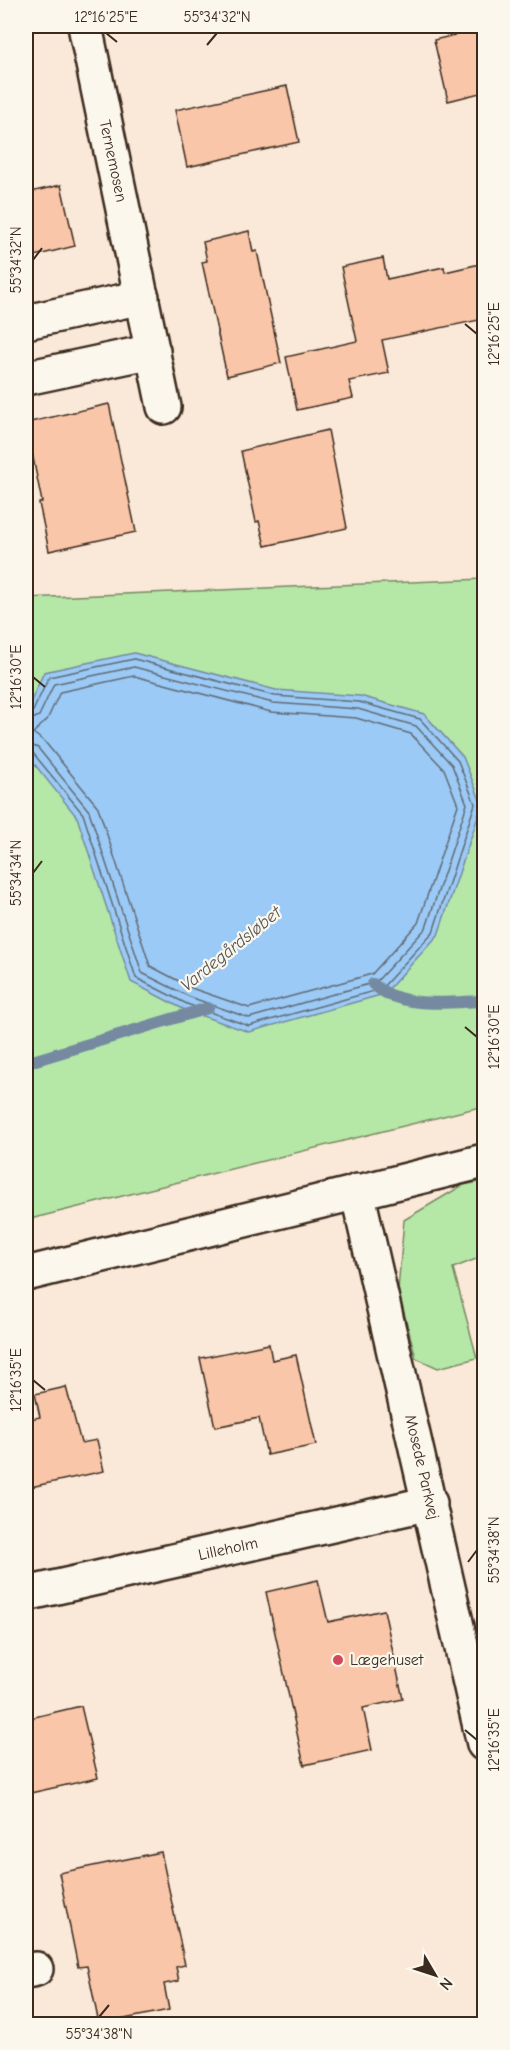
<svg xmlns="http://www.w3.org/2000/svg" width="510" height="2050" font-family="'Comic Neue',sans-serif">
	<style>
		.green { fill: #b5e7a7; stroke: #788862; stroke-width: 1.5 }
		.water { fill: #9bcaf6; stroke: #758aa0; stroke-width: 1.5 }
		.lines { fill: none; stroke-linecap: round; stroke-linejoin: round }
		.shore { stroke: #616a74; stroke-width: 1.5 }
		.stream { stroke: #758aa0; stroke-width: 12 }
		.building { fill: #f9c6a9; stroke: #3b2a1e; stroke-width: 1.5 }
		.minor-casing { stroke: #3b2a1e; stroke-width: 38 }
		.minor { stroke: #fbf7ec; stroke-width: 33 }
		.ticks { fill: none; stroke: #3b2a1e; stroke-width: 2 }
		.poi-dot { fill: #d1495b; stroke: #fbf7ec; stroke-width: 2 }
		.labels { text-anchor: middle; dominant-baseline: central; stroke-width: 4.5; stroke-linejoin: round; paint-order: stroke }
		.street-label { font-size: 16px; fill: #3b2a1e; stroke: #fbf7ec }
		.poi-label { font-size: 16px; fill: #3b2a1e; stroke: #fbf7ec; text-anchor: start }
		.water-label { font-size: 18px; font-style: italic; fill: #535254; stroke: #fbf7ec }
		.neatline { fill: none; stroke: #3b2a1e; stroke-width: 2 }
		.ticks-label { font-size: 15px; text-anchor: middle; fill: #3b2a1e }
	</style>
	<rect width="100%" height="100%" fill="#fae8d8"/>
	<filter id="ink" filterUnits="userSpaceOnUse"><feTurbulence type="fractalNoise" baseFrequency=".0167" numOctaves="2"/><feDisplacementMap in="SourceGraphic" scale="12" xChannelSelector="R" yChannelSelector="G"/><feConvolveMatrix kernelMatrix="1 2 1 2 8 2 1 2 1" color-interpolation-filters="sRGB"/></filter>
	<g filter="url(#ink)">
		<g class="green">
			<path d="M484 579V1106L26 1220V598Z"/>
			<path d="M484 1181V1256L453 1268 477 1358 438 1368 416 1358 398 1290 404 1220 463 1185Z"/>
		</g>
		<path class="water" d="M134 653 276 690 360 696 424 714 463 757 482 805 438 935 384 994 249 1032 185 1010 131 982 77 817 27 755V710L44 672Z"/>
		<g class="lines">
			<g class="shore">
				<path d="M134 676 271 712 356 718 411 734 444 769 458 805 418 923 372 974 249 1008 194 989 150 966 98 807 45 742 33 733 47 720 60 692Z"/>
				<path d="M26 714 33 711 49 677 134 659 275 696 359 702 420 719 458 761 475 804 433 932 381 989 249 1026 187 1004 136 978 83 814 33 753 26 750"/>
				<path d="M26 722 39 716 54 684 134 667 273 703 358 709 416 726 452 765 467 804 426 928 376 982 249 1018 190 997 142 973 89 811 38 748 26 743"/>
			</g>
			<g class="stream">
				<path d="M373 984C402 1010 449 1002 484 1001"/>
				<path d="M26 1063 208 1008"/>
			</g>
		</g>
		<g class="building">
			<path d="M484 28V92L448 101 434 40Z"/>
			<path d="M287 86 299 142 187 167 175 110Z"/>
			<path d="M61 185 75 246 26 258V193Z"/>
			<path d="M249 231 253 252 257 251 281 363 227 376 202 262 207 261 203 242Z"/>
			<path d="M383 258 387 279 444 267 445 272 484 263V319L382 340 389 373 349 381 353 398 297 410 286 357 357 341 341 267Z"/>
			<path d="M109 404 136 532 49 551 39 503 42 502 26 423Z"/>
			<path d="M328 430 347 528 265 546 259 521 256 522 241 451Z"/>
			<path d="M269 1344 272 1360 296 1355 316 1445 267 1455 259 1418 215 1427 200 1358Z"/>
			<path d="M66 1387 81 1443 97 1440 104 1471 26 1488V1420L40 1417 35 1394Z"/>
			<path d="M318 1580 328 1622 384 1610 403 1699 363 1708 372 1750 304 1765 266 1592Z"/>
			<path d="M81 1706 98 1778 26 1794V1719Z"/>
			<path d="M161 1852 185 1965 176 1967 179 1981 164 1984 169 2010 99 2024 87 1966 78 1967 59 1873Z"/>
		</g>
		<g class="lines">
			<defs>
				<g id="minor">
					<path d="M85 26 164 407"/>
					<path d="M26 322 142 297"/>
					<path d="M26 378 153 351"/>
					<path d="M357 1191 484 1744"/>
					<path d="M26 1274 484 1161"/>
					<path d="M26 1594 430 1503"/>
					<path d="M26 1971 36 1969"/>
				</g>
			</defs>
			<use href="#minor" class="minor-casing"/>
			<use href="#minor" class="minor"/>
		</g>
	</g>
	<path class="ticks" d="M106 33 117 42M207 45 217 33M33 260 42 248M465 324 477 334M33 677 45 687M33 873 42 861M465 1027 477 1037M33 1380 45 1390M468 1562 477 1550M465 1730 477 1740M99 2017 109 2005"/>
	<circle class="poi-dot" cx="338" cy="1660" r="6"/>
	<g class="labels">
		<g class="street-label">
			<text transform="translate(113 161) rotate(78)">Ternemosen</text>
			<text transform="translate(422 1467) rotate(77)">Mosede Parkvej</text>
			<text transform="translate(228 1549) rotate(-12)">Lilleholm</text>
		</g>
		<g class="poi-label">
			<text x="350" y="1660">Lægehuset</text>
		</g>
		<g class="water-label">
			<text transform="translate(231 949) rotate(-39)">Vardegårdsløbet</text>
		</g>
	</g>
	<rect width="510" height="2050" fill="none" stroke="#fbf7ec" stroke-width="66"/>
	<g transform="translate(435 1975) rotate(129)" stroke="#fbf7ec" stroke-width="4.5" paint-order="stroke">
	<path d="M0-4.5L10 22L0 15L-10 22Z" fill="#3b2a1e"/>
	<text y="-9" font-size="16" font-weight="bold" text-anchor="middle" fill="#3b2a1e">N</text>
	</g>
	<rect x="33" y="33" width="444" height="1984" class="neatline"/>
	<g class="ticks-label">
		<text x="106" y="22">12°16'25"E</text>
		<text x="217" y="22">55°34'32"N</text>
		<text transform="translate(16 260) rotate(-90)" y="5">55°34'32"N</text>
		<text transform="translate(494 334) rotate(-90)" y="5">12°16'25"E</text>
		<text transform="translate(16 677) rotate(-90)" y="5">12°16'30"E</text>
		<text transform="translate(16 873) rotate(-90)" y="5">55°34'34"N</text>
		<text transform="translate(494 1037) rotate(-90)" y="5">12°16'30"E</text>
		<text transform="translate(16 1380) rotate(-90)" y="5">12°16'35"E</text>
		<text transform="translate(494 1550) rotate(-90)" y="5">55°34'38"N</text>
		<text transform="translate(494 1740) rotate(-90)" y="5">12°16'35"E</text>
		<text x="99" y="2039">55°34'38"N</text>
	</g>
</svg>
